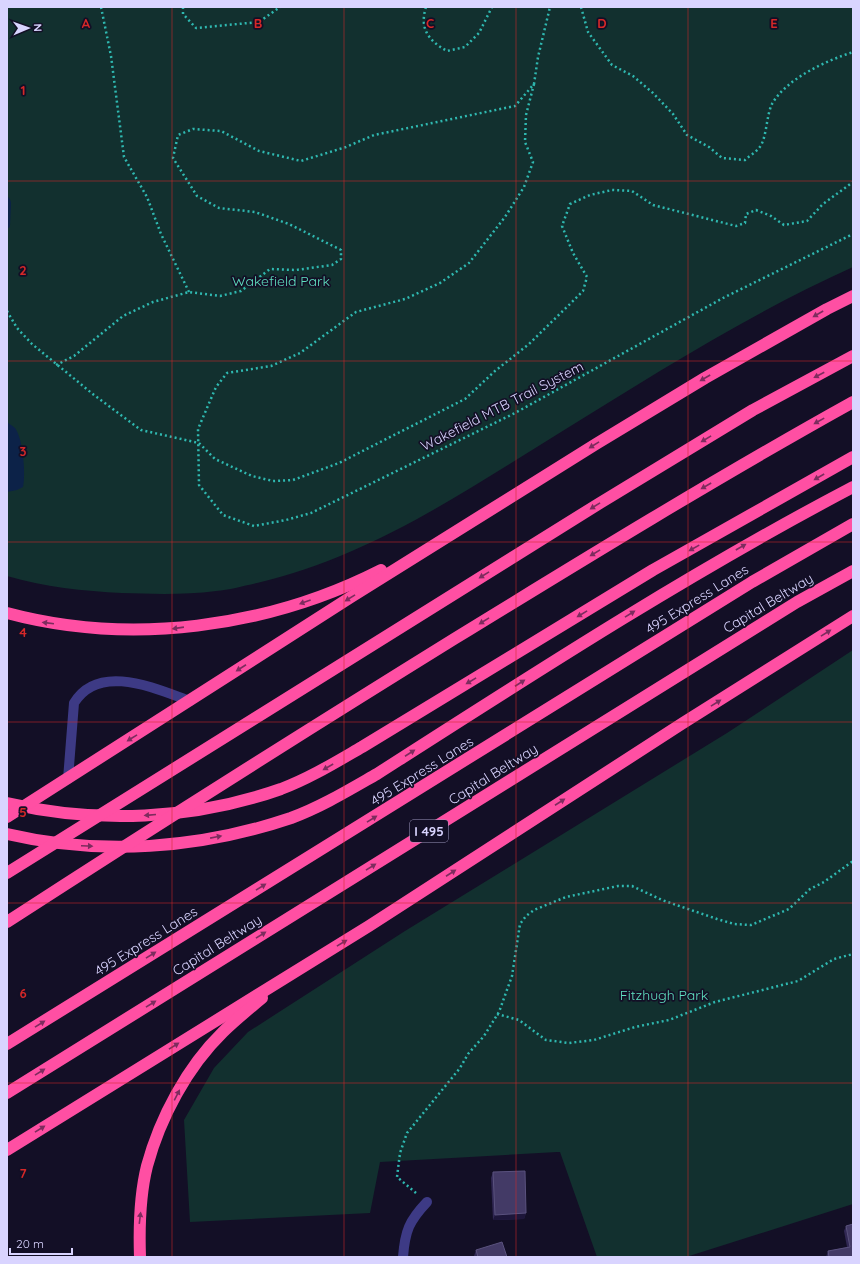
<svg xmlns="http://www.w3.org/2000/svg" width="860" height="1264" font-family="Quicksand,sans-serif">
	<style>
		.green { fill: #12302f }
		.water { fill: #0c2248 }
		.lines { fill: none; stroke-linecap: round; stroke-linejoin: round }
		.stream { stroke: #0c2248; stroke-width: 6 }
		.path { stroke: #2fb8b0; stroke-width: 2.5; stroke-dasharray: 2 3; stroke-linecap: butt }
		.service { stroke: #3d3a85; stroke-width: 10 }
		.minor { stroke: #3d3a85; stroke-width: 10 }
		.motorway { stroke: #ff4fa3; stroke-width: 12 }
		.wall { fill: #312854 }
		.shaded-wall { fill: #1d163a }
		.building { fill: #433a66; stroke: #5a527e }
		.oneway { fill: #7d2c5e }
		.grid { fill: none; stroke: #d62828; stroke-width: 1; stroke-opacity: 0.55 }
		.labels { text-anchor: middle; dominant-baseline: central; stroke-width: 3.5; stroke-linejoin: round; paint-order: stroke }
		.shield { fill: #130f26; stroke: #9e99be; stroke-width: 1 }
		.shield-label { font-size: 13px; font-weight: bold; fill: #d9d4ff }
		.park-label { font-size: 14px; fill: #5fe0c0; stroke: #130f26 }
		.street-label { font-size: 14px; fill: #d9d4ff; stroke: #130f26 }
		.grid-label { font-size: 13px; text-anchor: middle; font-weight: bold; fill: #d62828; stroke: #130f26; stroke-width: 3.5; stroke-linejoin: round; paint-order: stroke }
	</style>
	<rect width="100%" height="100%" fill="#130f26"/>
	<g class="green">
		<path d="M7 7H853V267C751 313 656 373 561 432 464 492 369 557 257 583 243 586 229 590 216 591 185 595 153 594 122 593 84 591 44 587 7 576Z"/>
		<path d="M853 650V1204L686 1257H597L560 1152H557L380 1162 370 1213 190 1222 184 1120 214 1068 248 1032 405 931 727 733Z"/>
	</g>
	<path class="water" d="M7 422C9 424 13 426 15 428 23 438 26 475 23 487L17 490 7 492Z"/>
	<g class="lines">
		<path class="stream" d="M7 200 8 203 7 225"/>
		<g class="path">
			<path d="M101 7 111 56 124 157 147 197 161 234 189 292"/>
			<path d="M183 7V14L196 28 259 22 280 7"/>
			<path d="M426 7C419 29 429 41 447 51L465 47 479 33 492 7"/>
			<path d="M581 7 588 32 612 65 633 76 653 93 673 114 687 135 709 147 722 158 745 160C749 156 755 153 759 148 767 139 766 116 772 104 787 78 826 61 853 52"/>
			<path d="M534 84 526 115 525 142 533 162 524 187 505 217 469 263 440 283 405 299 356 312 300 353 271 366 227 373 216 387 198 429 199 485 223 515 254 526 286 520 311 513 515 413 723 298 853 234"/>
			<path d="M7 311 17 328 32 344 94 395 141 430 199 443 215 459 252 476 273 481 293 480 339 463 465 399 495 371 529 344 570 304 583 291 587 277 573 253 562 226 570 204 590 195 612 190 632 191 653 205 736 226 745 223 746 214 756 210 771 216 784 225 807 221 823 204 853 182"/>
			<path d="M56 365 74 356 123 316 153 302 189 292 220 296 241 291 270 269 296 270 332 265 341 259V250L289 224 255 212 219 208 197 196 173 158 178 135 193 129 221 131 259 151 301 161 346 147 374 135 515 106 534 84 538 57 550 7"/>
			<path d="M497 1014 519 1020 546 1040 569 1043 594 1040 635 1027 669 1020 715 1002 798 981 834 959 853 954"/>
			<path d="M416 1193 397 1177 400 1153 407 1133 460 1068 468 1054 484 1036 499 1012 512 976 520 924 526 916 534 910 566 897 618 886H632L662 900 717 919 734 924 751 925 789 909 810 889 824 882 853 861"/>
		</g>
		<path class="service" d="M68 779 74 703C99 662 156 689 190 701"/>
		<path class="minor" d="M403 1257C405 1231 409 1221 427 1202"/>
		<g class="motorway">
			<path d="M7 613C130 646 267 628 381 570"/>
			<path d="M7 803C97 824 193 820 281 789 310 778 336 762 362 747L653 570 853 457"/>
			<path d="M7 817 351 597 596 444 705 378 827 309 853 296"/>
			<path d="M7 834C101 856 199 849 291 818 321 807 349 790 377 774 533 674 689 573 853 487"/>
			<path d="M7 873 600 503 753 410 853 356"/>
			<path d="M7 922C155 826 304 732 454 639 586 558 718 477 853 402"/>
			<path d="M7 1044 752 582 853 524"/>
			<path d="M7 1093 797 602 853 571"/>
			<path d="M7 1150 369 926 683 723 853 616"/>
			<path d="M140 1257C139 1228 140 1194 147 1166 160 1118 187 1067 223 1032 235 1020 249 1009 262 998"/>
		</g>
	</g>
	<g class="wall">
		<path d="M493 1172 526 1213 524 1219 493 1220 491 1178Z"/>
		<path d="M846 1226 853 1257H826L828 1251 847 1247 844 1231Z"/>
		<path d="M476 1250 507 1257H474V1256Z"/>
	</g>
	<path class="shaded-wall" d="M526 1213 524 1219 493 1220 495 1215Z"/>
	<g class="building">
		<path d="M525 1171 526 1213 495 1215 493 1172Z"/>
		<path d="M853 1224V1257H829L828 1251 850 1247 846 1226Z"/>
		<path d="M502 1242 507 1257H478L476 1250Z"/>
	</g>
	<defs><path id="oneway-solid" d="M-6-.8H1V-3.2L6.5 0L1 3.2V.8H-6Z"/></defs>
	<g class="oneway">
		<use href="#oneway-solid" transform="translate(818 314) rotate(150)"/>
		<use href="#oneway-solid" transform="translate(819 375) rotate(152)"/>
		<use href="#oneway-solid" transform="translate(705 378) rotate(150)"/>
		<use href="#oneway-solid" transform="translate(819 421) rotate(151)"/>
		<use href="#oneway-solid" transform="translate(706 439) rotate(149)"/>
		<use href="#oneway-solid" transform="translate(594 445) rotate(148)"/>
		<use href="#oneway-solid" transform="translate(819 477) rotate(150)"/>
		<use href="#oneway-solid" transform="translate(706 486) rotate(150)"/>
		<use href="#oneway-solid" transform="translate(595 506) rotate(148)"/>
		<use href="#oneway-solid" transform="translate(741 547) rotate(-30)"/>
		<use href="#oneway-solid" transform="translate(694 548) rotate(151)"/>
		<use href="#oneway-solid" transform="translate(595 553) rotate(149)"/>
		<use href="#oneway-solid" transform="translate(484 575) rotate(148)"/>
		<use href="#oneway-solid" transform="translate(350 598) rotate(148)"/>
		<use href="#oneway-solid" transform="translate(305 602) rotate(160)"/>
		<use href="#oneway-solid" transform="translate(582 614) rotate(149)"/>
		<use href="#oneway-solid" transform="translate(630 614) rotate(-32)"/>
		<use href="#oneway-solid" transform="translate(484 621) rotate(148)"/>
		<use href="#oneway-solid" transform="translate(48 623) rotate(-173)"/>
		<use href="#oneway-solid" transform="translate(178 628) rotate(172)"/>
		<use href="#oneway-solid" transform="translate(826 633) rotate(-32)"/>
		<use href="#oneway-solid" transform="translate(241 668) rotate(147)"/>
		<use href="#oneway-solid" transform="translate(471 681) rotate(149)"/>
		<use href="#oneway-solid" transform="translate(520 683) rotate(-33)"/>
		<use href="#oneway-solid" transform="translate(716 703) rotate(-32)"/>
		<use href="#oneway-solid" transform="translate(132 738) rotate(148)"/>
		<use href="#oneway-solid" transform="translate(410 753) rotate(-33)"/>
		<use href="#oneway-solid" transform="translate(328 767) rotate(150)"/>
		<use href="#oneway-solid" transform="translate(560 802) rotate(-33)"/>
		<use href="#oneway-solid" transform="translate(150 815) rotate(175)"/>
		<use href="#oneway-solid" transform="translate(372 819) rotate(-32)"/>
		<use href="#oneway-solid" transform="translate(216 837) rotate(-11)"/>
		<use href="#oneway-solid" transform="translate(87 846) rotate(2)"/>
		<use href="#oneway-solid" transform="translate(371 867) rotate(-32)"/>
		<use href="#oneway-solid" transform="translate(451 873) rotate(-33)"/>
		<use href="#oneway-solid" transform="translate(261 887) rotate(-32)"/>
		<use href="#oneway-solid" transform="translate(261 935) rotate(-32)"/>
		<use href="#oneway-solid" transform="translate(342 943) rotate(-31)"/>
		<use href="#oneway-solid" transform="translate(151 955) rotate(-32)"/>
		<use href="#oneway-solid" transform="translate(151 1004) rotate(-32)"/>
		<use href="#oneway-solid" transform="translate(40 1024) rotate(-32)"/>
		<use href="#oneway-solid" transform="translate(174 1046) rotate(-32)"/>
		<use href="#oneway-solid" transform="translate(40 1072) rotate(-32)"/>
		<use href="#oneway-solid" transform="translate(177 1095) rotate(-63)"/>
		<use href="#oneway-solid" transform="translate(40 1129) rotate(-32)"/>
		<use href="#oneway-solid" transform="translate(140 1218) rotate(-83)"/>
	</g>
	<path class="grid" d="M172 7V1257M344 7V1257M516 7V1257M688 7V1257M7 181H853M7 361H853M7 542H853M7 722H853M7 903H853M7 1083H853"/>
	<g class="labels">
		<rect class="shield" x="410" y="820" width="38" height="22" rx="3"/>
		<g class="shield-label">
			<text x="429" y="831">I 495</text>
		</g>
		<g class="park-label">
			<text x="281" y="281">Wakefield Park</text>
			<text x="664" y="995">Fitzhugh Park</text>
		</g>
		<g class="street-label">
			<text transform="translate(502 406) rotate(-27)">Wakefield MTB Trail System</text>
			<text transform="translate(697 599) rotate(-32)">495 Express Lanes</text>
			<text transform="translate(768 603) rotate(-31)">Capital Beltway</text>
			<text transform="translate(422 771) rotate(-32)">495 Express Lanes</text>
			<text transform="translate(493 774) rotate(-32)">Capital Beltway</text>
			<text transform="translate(146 941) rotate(-32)">495 Express Lanes</text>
			<text transform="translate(217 945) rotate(-32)">Capital Beltway</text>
		</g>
	</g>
	<g class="grid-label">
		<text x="86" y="28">A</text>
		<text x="258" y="28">B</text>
		<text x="430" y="28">C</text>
		<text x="602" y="28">D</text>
		<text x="774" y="28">E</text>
		<text x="23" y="95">1</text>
		<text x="23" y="275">2</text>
		<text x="23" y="456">3</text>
		<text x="23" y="637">4</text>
		<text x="23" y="817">5</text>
		<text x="23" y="998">6</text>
		<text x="23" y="1178">7</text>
	</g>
	<rect width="860" height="1264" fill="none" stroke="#d9d4ff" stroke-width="16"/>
	<g transform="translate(28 28) rotate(88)" stroke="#130f26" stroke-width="3" paint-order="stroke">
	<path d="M0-3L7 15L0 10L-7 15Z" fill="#d9d4ff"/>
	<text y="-6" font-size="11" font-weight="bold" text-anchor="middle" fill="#d9d4ff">N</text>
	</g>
	<path d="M10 1248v6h62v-6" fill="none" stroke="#d9d4ff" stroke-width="2"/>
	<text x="16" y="1248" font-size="12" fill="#d9d4ff" stroke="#130f26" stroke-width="3" paint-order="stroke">20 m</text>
</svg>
